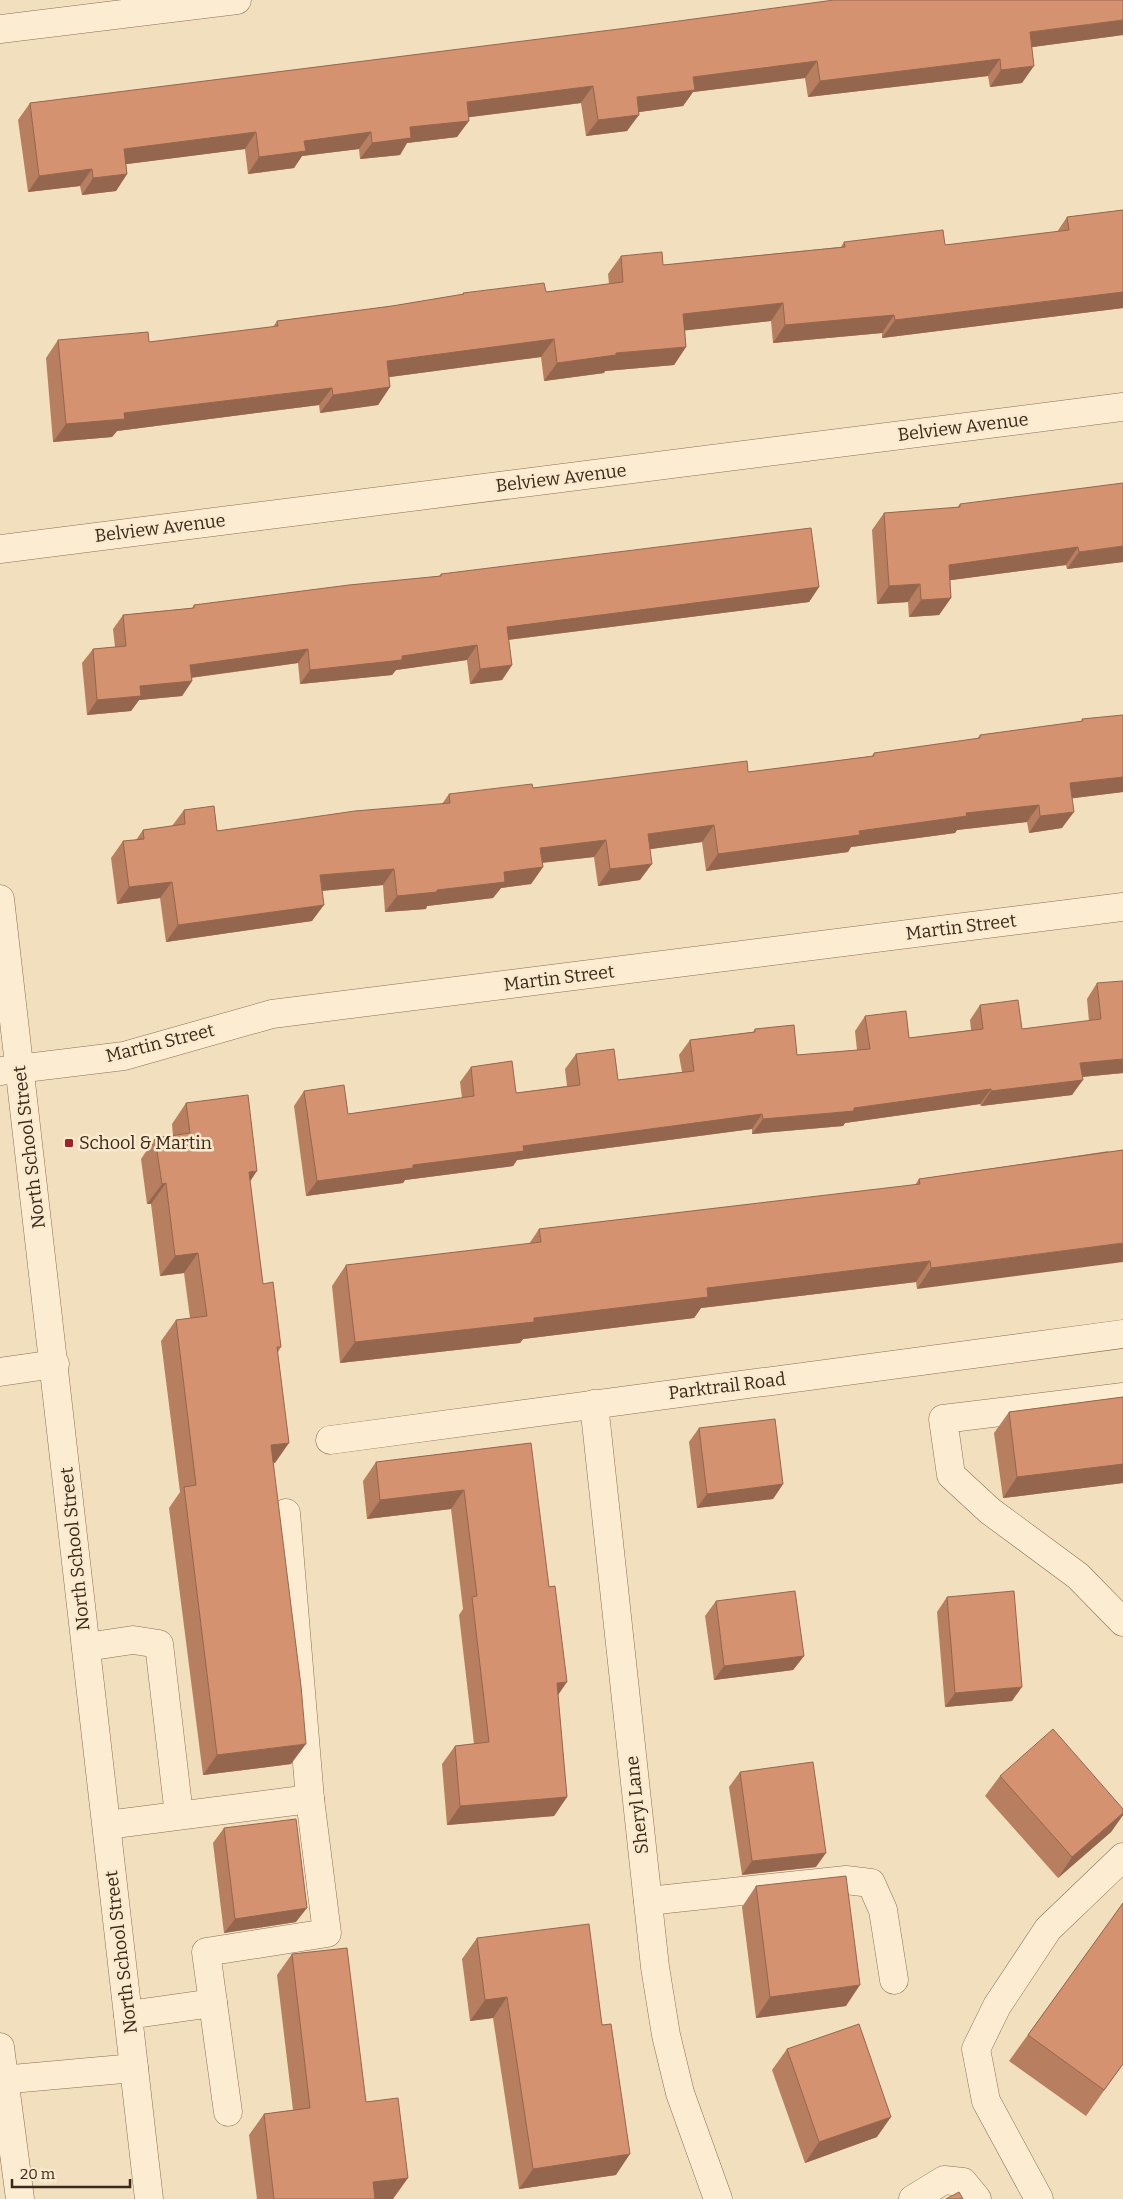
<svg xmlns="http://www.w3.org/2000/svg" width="1123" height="2199" font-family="Bitter,serif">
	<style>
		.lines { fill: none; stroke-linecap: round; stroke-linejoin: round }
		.minor-casing { stroke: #8d6e55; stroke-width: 29 }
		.minor { stroke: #fcedd2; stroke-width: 28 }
		.wall { fill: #b77e60 }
		.shaded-wall { fill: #95664e }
		.building { fill: #d59270; stroke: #95664e }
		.poi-dot { fill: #a21e29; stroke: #f9eace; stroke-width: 2 }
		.labels { text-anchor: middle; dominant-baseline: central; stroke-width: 5; stroke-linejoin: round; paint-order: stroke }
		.street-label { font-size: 18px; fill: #3a281b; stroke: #f9eace }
		.poi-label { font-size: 18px; fill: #3a281b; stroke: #f9eace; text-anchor: start }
	</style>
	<rect width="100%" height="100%" fill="#f2dfbe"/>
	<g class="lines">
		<defs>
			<g id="minor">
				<path d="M0 29 237 0"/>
				<path d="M0 549 1123 407"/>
				<path d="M0 899 149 2199"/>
				<path d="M0 1071 124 1056 272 1014 1123 907"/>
				<path d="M0 1372 55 1364"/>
				<path d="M1123 1397 943 1419 951 1475 990 1511 1078 1576 1123 1622"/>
				<path d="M594 1404 655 1967 666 2035 680 2093 718 2199"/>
				<path d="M330 1440 1123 1334"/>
				<path d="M86 1647 133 1640 159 1644 179 1815"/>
				<path d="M107 1825 310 1799 286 1513"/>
				<path d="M648 1901 846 1880 871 1883 883 1910 894 1980"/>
				<path d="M213 2003 206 1952 327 1933 310 1799"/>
				<path d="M128 2015 213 2003 228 2112"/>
				<path d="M0 2047 20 2199"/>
				<path d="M0 2080 134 2068"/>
				<path d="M913 2199 944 2180 963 2182 977 2199"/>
				<path d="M1039 2199 986 2101 976 2049 997 2006 1048 1929 1123 1857"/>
			</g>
		</defs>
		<use href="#minor" class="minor-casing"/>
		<use href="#minor" class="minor"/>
	</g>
	<g class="wall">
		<path d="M1123 35 1032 47 1022 83 990 87 988 76 808 97 805 78 693 92 683 106 639 112 627 131 586 136 581 103 469 117 457 137 407 143 400 155 360 159 359 149 302 156 294 168 248 174 245 149 126 164 127 174 116 191 82 195 80 186 28 192 18 120 30 103Z"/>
		<path d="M1123 210V308L882 338V333L773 343 771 321 685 330 686 347 674 365 605 371 604 373 544 381 541 357 389 377 390 387 378 405 320 413 319 405 117 431 112 437 53 442 46 358 58 340 149 342 273 327 277 321 392 306 462 295 463 293 546 292 609 284 608 274 621 256 663 265 841 247 844 242 945 245 1057 232 1067 217Z"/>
		<path d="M960 504 1123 562 1067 569 1066 565 950 580 951 598 939 615 909 617 908 602 877 604 872 530 884 513 957 508Z"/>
		<path d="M441 574 819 587 809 602 508 640 512 665 502 680 470 684 467 660 396 670 392 675 300 684 298 663 191 678 192 681 182 696 139 700 131 711 87 715 82 663 93 649 115 647 113 629 123 615 192 608 194 605 439 576Z"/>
		<path d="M1082 719 1123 792 1072 798 1062 828 1029 833 1027 822 957 830 955 833 851 847 848 852 706 871 702 842 650 849 640 880 598 886 594 857 542 863 543 867 531 884 501 888 493 898 427 906 426 909 385 912 383 885 322 891 312 921 166 942 160 898 117 904 111 858 123 841 136 840 143 830 172 826 184 810 217 831 442 804 449 794 748 772 872 756 874 753 977 739 980 735 1081 722Z"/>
		<path d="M1097 983 1123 1073 1082 1077 1072 1095 981 1106 980 1104 845 1123 843 1126 752 1134V1129L517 1160 513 1166 405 1180 403 1183 306 1196 294 1106 304 1091 348 1114 462 1098 460 1082 471 1067 516 1093 567 1086 565 1069 576 1054 618 1080 682 1072 679 1055 690 1040 753 1032 755 1029 797 1055 857 1050 855 1031 865 1016 909 1038 971 1030 970 1020 980 1005 1022 1029 1089 1021 1087 999Z"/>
		<path d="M186 1103 250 1182 263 1284 281 1347 278 1352 275 1463H273L291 1764 203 1775 169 1508 180 1492 161 1341 176 1320 190 1318 184 1273 160 1276 151 1204H147L141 1159 155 1138 173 1136 172 1124Z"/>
		<path d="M1109 1151 917 1289 916 1282 701 1308 694 1318 523 1339 520 1343 340 1363 332 1286 346 1265 529 1244 539 1229 915 1185 919 1179Z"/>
		<path d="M1123 1397V1483L1003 1498 994 1433 1009 1412Z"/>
		<path d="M699 1428 783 1484 773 1499 697 1508 689 1442Z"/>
		<path d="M531 1443 558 1695 567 1797 554 1816 447 1825 442 1764 455 1746 474 1744 459 1615 463 1609 451 1509 367 1519 363 1481 376 1462Z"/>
		<path d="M947 1597 1012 1701 945 1707 937 1612Z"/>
		<path d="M716 1601 804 1656 793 1670 714 1680 705 1616Z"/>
		<path d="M740 1772 816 1867 742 1875 729 1787Z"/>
		<path d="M1000 1776 1123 1809V1815L1111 1832 1058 1878 985 1796Z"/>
		<path d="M224 1828 296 1922 224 1933 213 1843Z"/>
		<path d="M756 1886 846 2006 756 2018 742 1907Z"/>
		<path d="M1123 1903V2064L1086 2116 1009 2061Z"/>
		<path d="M477 1938 602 2025 616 2175 519 2189 493 2018 470 2021 462 1959Z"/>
		<path d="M292 1954 366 2102 393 2199H257L249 2135 264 2114 293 2110 277 1975Z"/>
		<path d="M787 2049 877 2137 805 2163 772 2070Z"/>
	</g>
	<g class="shaded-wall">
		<path d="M1123 20V35L1018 49 1030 32Z"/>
		<path d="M1000 59 988 76 808 97 820 81Z"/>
		<path d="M817 61 805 78 693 92 683 106 625 114 637 97 693 77Z"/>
		<path d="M1034 66 1022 83 990 87 1001 70Z"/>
		<path d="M593 86 581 103 455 119 467 102Z"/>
		<path d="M639 115 627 131 586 136 598 120Z"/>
		<path d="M469 121 457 137 407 143 400 155 360 159 372 143 410 127Z"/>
		<path d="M256 132 245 149 112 166 124 149Z"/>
		<path d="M371 132 359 149 302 156 294 168 248 174 259 157 304 141Z"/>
		<path d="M92 169 80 186 28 192 39 176Z"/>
		<path d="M127 174 116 191 82 195 93 178Z"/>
		<path d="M1123 292V308L882 338 895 320Z"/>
		<path d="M783 303 771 321 671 332 683 314Z"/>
		<path d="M894 315 882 333 773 343 785 325Z"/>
		<path d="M554 339 541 357 375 379 387 361Z"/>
		<path d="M686 347 674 365 605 371 604 373 544 381 557 363 616 353Z"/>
		<path d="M390 387 378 405 320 413 333 395Z"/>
		<path d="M332 388 319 405 117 431 112 437 53 442 66 424 124 413Z"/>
		<path d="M1123 546V562L1067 569 1079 552Z"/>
		<path d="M1078 547 1066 565 937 582 949 565Z"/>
		<path d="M920 584 908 602 877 604 889 586Z"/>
		<path d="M819 587 809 602 497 641 507 627Z"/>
		<path d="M951 598 939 615 909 617 921 600Z"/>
		<path d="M477 645 467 660 396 670 392 675 300 684 310 670 402 656Z"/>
		<path d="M308 649 298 663 180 679 190 665Z"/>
		<path d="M512 665 502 680 470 684 480 669Z"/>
		<path d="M192 681 182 696 139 700 131 711 87 715 97 700 140 686Z"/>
		<path d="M1123 777V792L1059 800 1070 783Z"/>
		<path d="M1039 805 1027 822 957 830 955 833 851 847 848 852 706 871 718 854 966 813Z"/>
		<path d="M1074 812 1062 828 1029 833 1040 816Z"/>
		<path d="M714 825 702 842 637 851 648 834Z"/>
		<path d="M606 840 594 857 529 864 540 848Z"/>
		<path d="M652 864 640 880 598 886 610 869Z"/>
		<path d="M543 867 531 884 501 888 493 898 427 906 426 909 385 912 397 896 437 890 504 872Z"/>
		<path d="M394 869 383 885 308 892 320 875Z"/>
		<path d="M172 882 160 898 117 904 129 887Z"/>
		<path d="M324 905 312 921 166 942 178 925Z"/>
		<path d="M1123 1059V1073L1070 1078 1080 1063Z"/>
		<path d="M1083 1080 1072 1095 981 1106 991 1091Z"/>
		<path d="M991 1089 980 1104 845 1123 843 1126 752 1134 763 1119 854 1108Z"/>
		<path d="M762 1114 752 1129 517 1160 513 1166 405 1180 403 1183 306 1196 317 1181 523 1146Z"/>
		<path d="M257 1171 243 1192 249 1172Z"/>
		<path d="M166 1183 151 1204H147L162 1184Z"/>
		<path d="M1123 1243V1262L917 1289 931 1268Z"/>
		<path d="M198 1253 184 1273 160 1276 175 1256Z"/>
		<path d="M930 1261 916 1282 701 1308 694 1318 523 1339 520 1343 340 1363 355 1342 534 1318 707 1288Z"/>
		<path d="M289 1443 275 1463 256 1465 271 1445Z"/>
		<path d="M1123 1464V1483L1003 1498 1017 1477Z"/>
		<path d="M783 1484 773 1499 697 1508 707 1494Z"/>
		<path d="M464 1490 451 1509 367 1519 380 1500Z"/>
		<path d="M804 1656 793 1670 714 1680 724 1666Z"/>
		<path d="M567 1682 554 1701 557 1683Z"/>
		<path d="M1022 1687 1012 1701 945 1707 955 1693Z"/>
		<path d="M306 1744 291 1764 203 1775 217 1755Z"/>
		<path d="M567 1797 554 1816 447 1825 460 1806Z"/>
		<path d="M1123 1813V1815L1111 1832 1058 1878 1072 1857Z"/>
		<path d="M826 1853 816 1867 742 1875 752 1861Z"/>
		<path d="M307 1908 296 1922 224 1933 235 1919Z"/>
		<path d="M860 1985 846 2006 756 2018 770 1997Z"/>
		<path d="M507 1997 493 2018 470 2021 485 2000Z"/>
		<path d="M891 2117 877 2137 805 2163 819 2142Z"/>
		<path d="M630 2154 616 2175 519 2189 533 2169Z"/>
		<path d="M408 2178 393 2199H362L373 2182Z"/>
	</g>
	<g class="building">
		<path d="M834 0H1123V20L1030 32 1034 66 1001 70 1000 59 820 81 817 61 693 77 695 90 637 97 639 115 598 120 593 86 467 102 469 121 410 127 411 138 372 143 371 132 304 141 306 151 259 157 256 132 124 149 127 174 93 178 92 169 39 176 30 103 627 28Z"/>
		<path d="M1123 210V292L895 320 894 315 785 325 783 303 683 314 686 347 616 353V355L557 363 554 339 387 361 390 387 333 395 332 388 124 413 125 419 66 424 58 340 148 332 149 342 278 326 277 321 392 306 464 294 463 293 544 283 546 292 623 282 621 256 662 252 663 265 845 247 844 242 943 230 945 245 1069 230 1067 217Z"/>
		<path d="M1123 483V546L1079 552 1078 547 949 565 951 598 921 600 920 584 889 586 884 513 960 507V504Z"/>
		<path d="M811 528 819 587 507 627 512 665 480 669 477 645 402 656V660L310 670 308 649 190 665 192 681 140 686 141 696 97 700 93 649 126 646 123 615 194 608V605L349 585 441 576V574Z"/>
		<path d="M1123 715V777L1070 783 1074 812 1040 816 1039 805 966 813 967 816 859 831 860 835 718 854 714 825 648 834 652 864 610 869 606 840 540 848 543 867 504 872 505 882 437 890V892L397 896 394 869 320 875 324 905 178 925 172 882 129 887 123 841 144 839 143 830 185 824 184 810 214 806 217 831 355 811 450 803 449 794 532 784 533 788 747 761 748 772 874 756V753L980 738V735L1083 721 1082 719Z"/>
		<path d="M1123 981V1059L1080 1063 1083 1080 991 1091V1089L854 1108V1111L763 1119 762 1114 523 1146 524 1151 413 1165V1168L317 1181 304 1091 344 1085 348 1114 474 1096 471 1067 512 1061 516 1093 580 1085 576 1054 614 1049 618 1080 694 1071 690 1040 755 1032V1029L794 1025 797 1055 870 1049 865 1016 906 1011 909 1038 983 1029 980 1005 1018 1000 1022 1029 1101 1019 1097 983Z"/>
		<path d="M248 1095 257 1171 249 1172 263 1284 273 1282 281 1347H277L289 1443 271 1445 301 1686 306 1744 217 1755 184 1487 196 1485 176 1320 207 1316 198 1253 175 1256 166 1183 162 1184 155 1138 190 1133 186 1103Z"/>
		<path d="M1123 1150V1243L931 1268 930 1261 707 1288 708 1297 534 1318V1322L355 1342 346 1265 541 1242 539 1229 920 1184 919 1179Z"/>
		<path d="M1123 1397V1464L1017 1477 1009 1412Z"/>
		<path d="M775 1419 783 1484 707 1494 699 1428Z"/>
		<path d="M531 1443 549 1587 555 1586 567 1682 557 1683 567 1797 460 1806 455 1746 489 1742 472 1597 477 1596 464 1490 380 1500 376 1462Z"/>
		<path d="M795 1591 804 1656 724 1666 716 1601Z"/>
		<path d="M1014 1591 1022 1687 955 1693 947 1597Z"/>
		<path d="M1053 1729 1123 1809V1813L1072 1857 1000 1776Z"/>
		<path d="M813 1762 826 1853 752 1861 740 1772Z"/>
		<path d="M296 1819 307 1908 235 1919 224 1828Z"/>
		<path d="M846 1876 860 1985 770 1997 756 1886Z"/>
		<path d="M1123 1903V2064L1104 2090 1028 2035Z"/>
		<path d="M589 1924 602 2025 611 2024 630 2154 533 2169 507 1997 485 2000 477 1938Z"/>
		<path d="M347 1948 366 2102 398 2098 408 2178 373 2182 375 2199H274L264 2114 310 2108 292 1954Z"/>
		<path d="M859 2024 891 2117 819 2142 787 2049Z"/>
		<path d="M959 2192 963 2199H946Z"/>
	</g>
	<rect class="poi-dot" x="64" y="1138" width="10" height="10" rx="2.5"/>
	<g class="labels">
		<g class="street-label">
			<text transform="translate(963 427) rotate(-7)">Belview Avenue</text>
			<text transform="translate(561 478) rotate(-7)">Belview Avenue</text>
			<text transform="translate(160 528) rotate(-7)">Belview Avenue</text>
			<text transform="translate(961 927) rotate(-7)">Martin Street</text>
			<text transform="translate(559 978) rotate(-7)">Martin Street</text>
			<text transform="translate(160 1043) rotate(-14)">Martin Street</text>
			<text transform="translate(29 1147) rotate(-97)">North School Street</text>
			<text transform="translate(727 1386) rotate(-7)">Parktrail Road</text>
			<text transform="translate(75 1549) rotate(-96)">North School Street</text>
			<text transform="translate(637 1805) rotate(-96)">Sheryl Lane</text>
			<text transform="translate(121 1952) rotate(-97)">North School Street</text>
		</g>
		<g class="poi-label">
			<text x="79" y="1143">School &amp; Martin</text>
		</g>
	</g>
	<path d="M12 2179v8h118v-8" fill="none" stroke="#3a281b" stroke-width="2.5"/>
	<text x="20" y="2179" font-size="15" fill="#3a281b" stroke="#f9eace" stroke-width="4" paint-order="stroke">20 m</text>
</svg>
